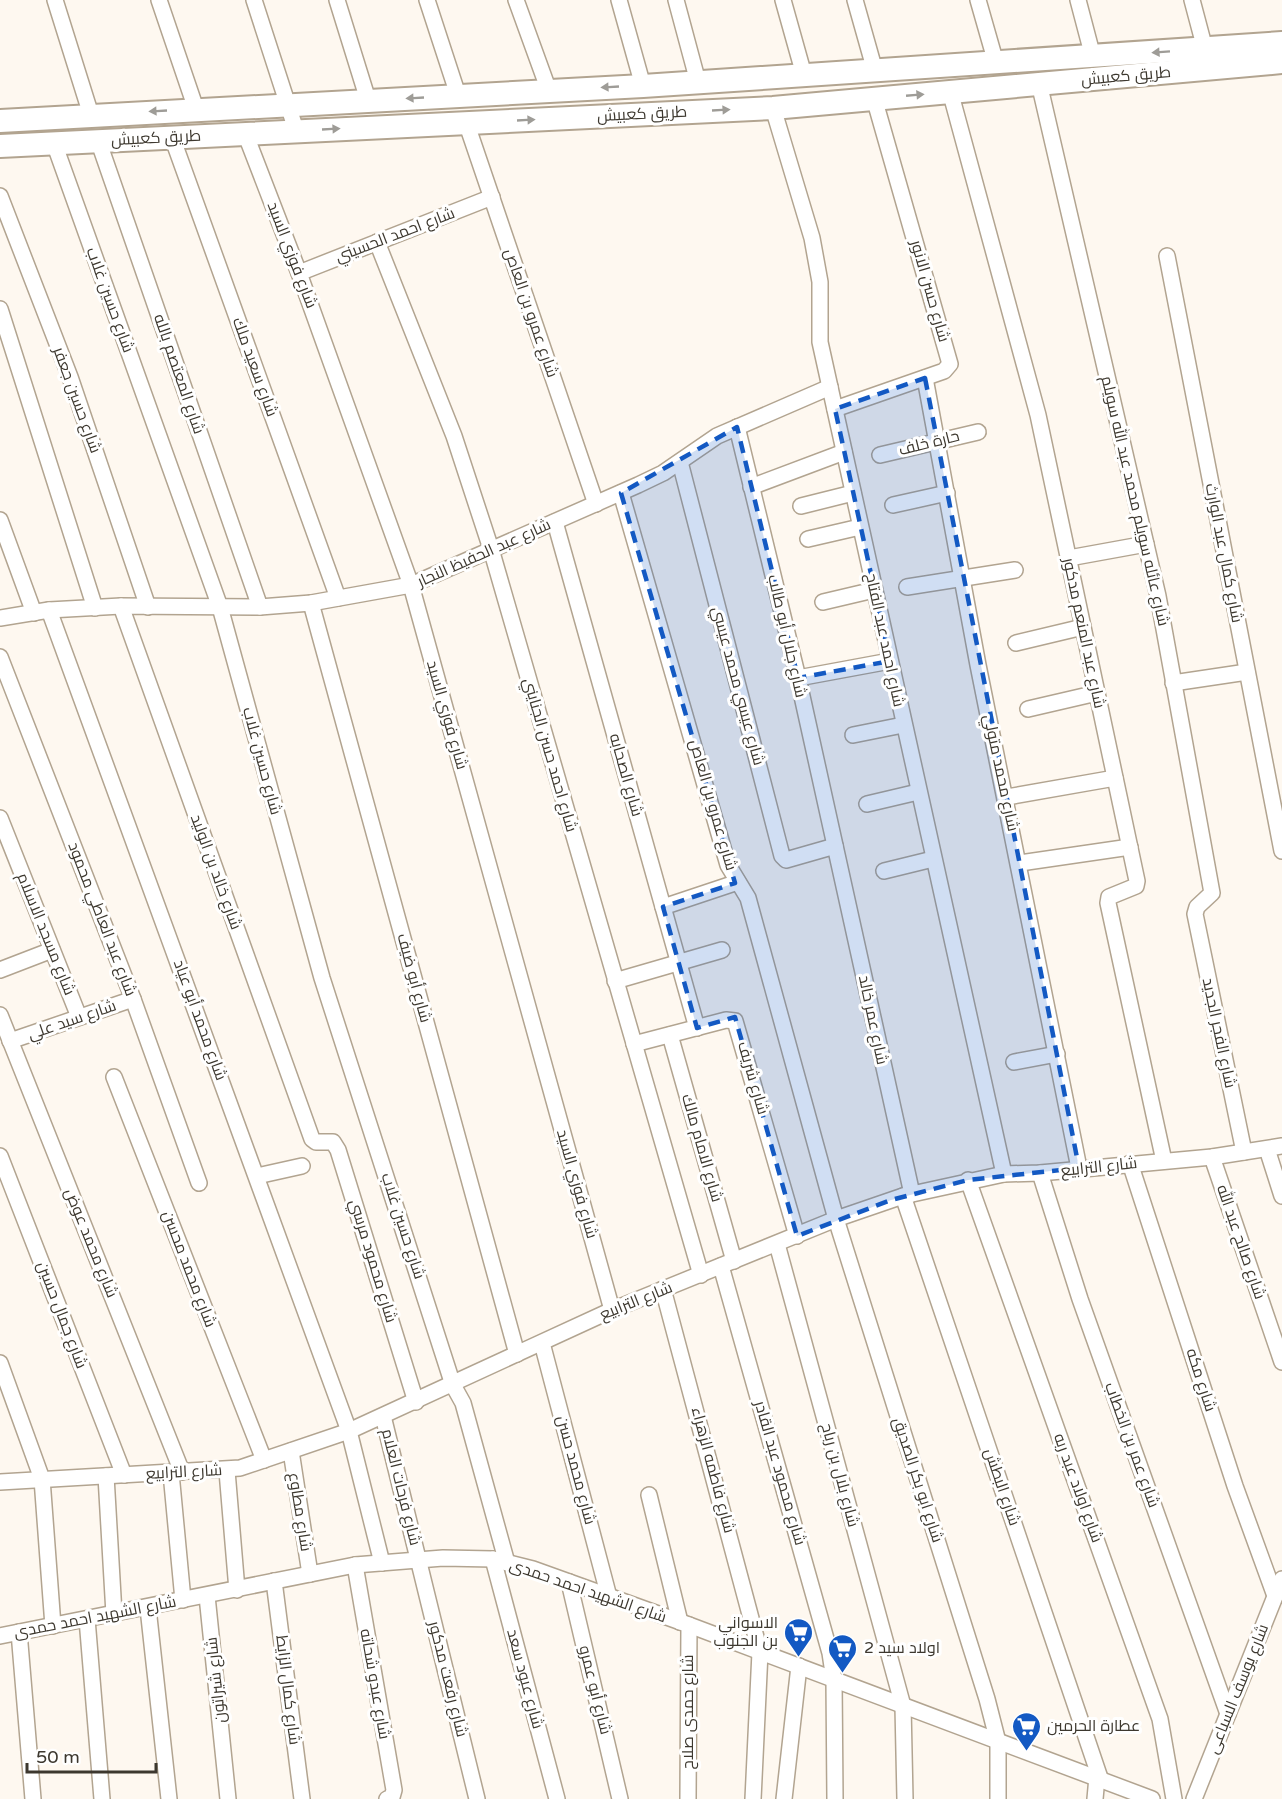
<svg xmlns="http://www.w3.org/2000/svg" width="1282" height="1799" font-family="'Varela Round',Cairo,sans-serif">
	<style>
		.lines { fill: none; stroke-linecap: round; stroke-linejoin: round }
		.street-casing { stroke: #b2a490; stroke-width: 18 }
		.secondary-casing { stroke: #b2a490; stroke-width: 26 }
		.street { stroke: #fff; stroke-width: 15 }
		.secondary { stroke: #fff; stroke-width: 22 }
		.oneway { fill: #9e9c97 }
		.marked { fill: #1359c3; fill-opacity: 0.2; stroke: #1359c3; stroke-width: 4.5; stroke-dasharray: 12 8; stroke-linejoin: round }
		.labels { text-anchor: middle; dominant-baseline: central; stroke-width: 6; stroke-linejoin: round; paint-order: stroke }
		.street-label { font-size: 16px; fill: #3d382f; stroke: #fff }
		.poi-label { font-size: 16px; fill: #3d382f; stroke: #fff; text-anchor: start }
	</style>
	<rect width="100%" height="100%" fill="#fef8f0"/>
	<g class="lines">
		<defs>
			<g id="street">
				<path d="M55 0 91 115"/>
				<path d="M159 0 196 109"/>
				<path d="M254 0 296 130"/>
				<path d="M337 0 368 100"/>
				<path d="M427 0 458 95"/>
				<path d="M516 0 549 91"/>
				<path d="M619 0 643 86"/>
				<path d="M676 0 698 82"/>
				<path d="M783 0 804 75"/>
				<path d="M855 0 875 71"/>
				<path d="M978 0 996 63"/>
				<path d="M1078 0 1093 57"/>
				<path d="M1192 0 1205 49"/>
				<path d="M1039 83 1158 596 1212 893 1197 907 1195 914 1244 1152"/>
				<path d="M950 91 1038 415 1137 881 1136 886 1109 897 1108 903 1164 1161"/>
				<path d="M773 108 812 238 820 282V342L1004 1174"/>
				<path d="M466 122 596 504"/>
				<path d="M245 133 299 273 411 585 612 1310"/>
				<path d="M172 137 338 598"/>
				<path d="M98 140 260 607"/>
				<path d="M54 143 220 607 322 978 453 1385 463 1403 507 1563"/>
				<path d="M0 196 70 377 148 607"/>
				<path d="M377 242 454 436 491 549 701 1275"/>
				<path d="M1167 256 1282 851"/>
				<path d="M299 273 492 197"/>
				<path d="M0 309 95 608"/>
				<path d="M925 378 978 665 1079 1168"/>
				<path d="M835 409 944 371 950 364 874 98"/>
				<path d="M737 427 798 678 912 1194"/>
				<path d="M880 455 978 432"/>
				<path d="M680 462 782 856 786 860 835 846"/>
				<path d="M751 487 844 452"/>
				<path d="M621 493 728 865 748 898 836 1219 987 1699 998 1742V1799"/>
				<path d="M893 505 947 493"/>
				<path d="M801 506 853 493"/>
				<path d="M0 520 34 613"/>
				<path d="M555 522 697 1028"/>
				<path d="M808 539 860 527"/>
				<path d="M1069 558 1146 544"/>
				<path d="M907 587 1015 570"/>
				<path d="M823 602 874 590"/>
				<path d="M311 603 517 1354"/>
				<path d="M121 606 312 1139 316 1142H333L338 1150 416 1402"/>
				<path d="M49 610 349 1431 382 1563"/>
				<path d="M0 618 49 610 121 606 260 607 311 603 411 585 638 485 663 473 717 436 830 387"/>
				<path d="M1016 643 1083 627"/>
				<path d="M0 657 133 999 199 1183"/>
				<path d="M798 678 890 661"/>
				<path d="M1173 683 1247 672"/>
				<path d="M1028 709 1097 693"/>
				<path d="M853 735 903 725"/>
				<path d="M1007 797 1115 778"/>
				<path d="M867 804 918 792"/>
				<path d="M0 818 79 1017"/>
				<path d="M1020 863 1130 847"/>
				<path d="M884 871 933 859"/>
				<path d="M663 907 738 882"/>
				<path d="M0 970 52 950"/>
				<path d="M615 981 722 950"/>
				<path d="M0 1015 182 1472"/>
				<path d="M670 1035 734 1261"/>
				<path d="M10 1041 133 999"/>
				<path d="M634 1044 726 1020 735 1021 797 1236"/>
				<path d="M1014 1062 1057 1054"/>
				<path d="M114 1077 264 1460"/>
				<path d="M1267 1149 1282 1196"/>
				<path d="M0 1156 124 1475"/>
				<path d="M1212 1157 1282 1362"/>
				<path d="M1130 1163 1235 1486 1275 1596"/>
				<path d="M1040 1173 1080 1299 1228 1714"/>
				<path d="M257 1176 302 1166"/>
				<path d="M968 1180 1160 1719 1174 1799"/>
				<path d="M903 1196 1100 1778"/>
				<path d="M777 1244 903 1706 905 1799"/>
				<path d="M721 1266 830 1653 834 1680 835 1799"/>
				<path d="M663 1289 760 1652 753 1799"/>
				<path d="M542 1343 609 1597"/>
				<path d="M0 1363 42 1479 53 1626"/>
				<path d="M383 1416 477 1799"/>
				<path d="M291 1451 310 1574"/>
				<path d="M227 1471 237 1590"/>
				<path d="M171 1473 183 1600"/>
				<path d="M106 1476 114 1614"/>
				<path d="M0 1482 240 1468 349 1431 612 1310 836 1219 903 1196 1004 1174 1040 1173 1212 1157 1282 1146"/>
				<path d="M649 1495 680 1622"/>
				<path d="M493 1559 557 1799"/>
				<path d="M355 1565 394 1790 392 1797 387 1799"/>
				<path d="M274 1581 302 1799"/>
				<path d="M569 1582 620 1799"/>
				<path d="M207 1596 228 1799"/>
				<path d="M148 1608 169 1799"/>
				<path d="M87 1619 102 1799"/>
				<path d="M19 1632 33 1799"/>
				<path d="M0 1636 355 1565 443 1558 493 1559 533 1569 689 1625 1152 1799"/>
				<path d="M688 1799 689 1625"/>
				<path d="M784 1799 799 1666"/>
				<path d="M1095 1799 1097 1777"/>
				<path d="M1194 1799 1282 1579"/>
			</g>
			<g id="secondary">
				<path d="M0 121 643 86 1282 43"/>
				<path d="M0 146 773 108 1282 62"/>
			</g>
		</defs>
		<use href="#street" class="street-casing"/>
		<use href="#secondary" class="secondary-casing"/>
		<use href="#street" class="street"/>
		<use href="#secondary" class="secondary"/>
	</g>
	<defs><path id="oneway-solid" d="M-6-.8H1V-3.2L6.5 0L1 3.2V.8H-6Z" transform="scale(1.5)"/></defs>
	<g class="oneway">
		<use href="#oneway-solid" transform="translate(1161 52) rotate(176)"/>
		<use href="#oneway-solid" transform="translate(610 87) rotate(177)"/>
		<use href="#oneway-solid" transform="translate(915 95) rotate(-5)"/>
		<use href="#oneway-solid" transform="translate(415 98) rotate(177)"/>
		<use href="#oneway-solid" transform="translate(721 110) rotate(-3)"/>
		<use href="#oneway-solid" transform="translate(158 111) rotate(177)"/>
		<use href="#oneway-solid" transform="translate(526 120) rotate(-3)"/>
		<use href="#oneway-solid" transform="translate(331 129) rotate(-3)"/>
	</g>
	<path class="marked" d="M925 378 1079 1168 968 1180 891 1200 797 1236 735 1017 697 1028 663 907 735 883 621 493 737 427 798 678 890 661 835 409Z"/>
	<defs>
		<symbol id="supermarket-pin" viewBox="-11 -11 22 30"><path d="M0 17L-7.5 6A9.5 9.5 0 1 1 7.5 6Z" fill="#1359c3" stroke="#fff"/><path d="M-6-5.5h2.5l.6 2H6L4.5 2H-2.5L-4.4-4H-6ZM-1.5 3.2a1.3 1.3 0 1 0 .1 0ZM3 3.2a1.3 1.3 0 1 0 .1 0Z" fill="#fff"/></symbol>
	</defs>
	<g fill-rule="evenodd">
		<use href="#supermarket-pin" x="782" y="1616" width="33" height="45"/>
		<use href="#supermarket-pin" x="826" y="1632" width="33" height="45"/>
		<use href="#supermarket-pin" x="1010" y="1710" width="33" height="45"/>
	</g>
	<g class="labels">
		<g class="street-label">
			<text transform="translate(1126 76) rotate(-5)">طريق كعبيش</text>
			<text transform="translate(642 114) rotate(-3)">طريق كعبيش</text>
			<text transform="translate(156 138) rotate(-3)">طريق كعبيش</text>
			<text transform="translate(395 235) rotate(-21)">شارع احمد الحسيني</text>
			<text transform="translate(292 255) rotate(69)">شارع فوزي السيد</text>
			<text transform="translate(930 291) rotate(74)">شارع حسن الانور</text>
			<text transform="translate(110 300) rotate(70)">شارع حسين غلاب</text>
			<text transform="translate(531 313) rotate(71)">شارع عمرو بن العاص</text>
			<text transform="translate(255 367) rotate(70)">شارع سعيد ملك</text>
			<text transform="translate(179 374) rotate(71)">شارع المعتصم بالله</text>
			<text transform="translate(77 400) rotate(70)">شارع حسين جعفر</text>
			<text transform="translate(929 443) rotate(-14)">حارة خلف</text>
			<text transform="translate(1135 501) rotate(77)">شارع عائله سويلم محمد عبد الله سويلم</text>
			<text transform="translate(484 553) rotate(-24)">شارع عبد الحفيظ النجار</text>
			<text transform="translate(1224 553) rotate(79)">شارع كمال عبد الوارث</text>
			<text transform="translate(1084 633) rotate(78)">شارع عبد المنعم مدكور</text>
			<text transform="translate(787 636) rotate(77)">شارع جلال أبو طالب</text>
			<text transform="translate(885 640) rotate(78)">شارع احمد عبد الفتاح</text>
			<text transform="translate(738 686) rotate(75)">شارع عيسي محمد عيسي</text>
			<text transform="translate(447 715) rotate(74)">شارع فوزي السيد</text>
			<text transform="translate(550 755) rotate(74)">شارع احمد حسن الجنايني</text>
			<text transform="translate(262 761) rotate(75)">شارع حسين غلاب</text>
			<text transform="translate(1001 773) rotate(78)">شارع محمد متولي</text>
			<text transform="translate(626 775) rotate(74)">شارع الصحابه</text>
			<text transform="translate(713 805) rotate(74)">شارع عمرو بن العاص</text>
			<text transform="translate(216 872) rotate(70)">شارع خالد بن الوليد</text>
			<text transform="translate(102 919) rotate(69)">شارع عبد العاطي محمود</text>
			<text transform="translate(46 934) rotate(68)">شارع مسجد الاسلام</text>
			<text transform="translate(414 978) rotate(75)">شارع أبو ضيف</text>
			<text transform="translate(72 1020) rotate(-19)">شارع سيد علي</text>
			<text transform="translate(200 1020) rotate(70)">شارع محمد أبو عياد</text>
			<text transform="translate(873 1020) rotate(78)">شارع عمر خالد</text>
			<text transform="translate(1219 1033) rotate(78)">شارع الفجر الجديد</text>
			<text transform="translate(753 1078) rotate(74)">شارع شريف</text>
			<text transform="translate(702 1148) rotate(74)">شارع الامام مالك</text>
			<text transform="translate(1099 1167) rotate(-6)">شارع الترابيع</text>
			<text transform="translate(577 1184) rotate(74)">شارع فوزي السيد</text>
			<text transform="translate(403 1226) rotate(72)">شارع حسين غلاب</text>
			<text transform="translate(1241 1242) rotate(71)">شارع صالح عبد الله</text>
			<text transform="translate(91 1243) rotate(68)">شارع محمد عوض</text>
			<text transform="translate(373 1261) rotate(73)">شارع محمود مرسي</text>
			<text transform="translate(189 1269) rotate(69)">شارع محمد محسن</text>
			<text transform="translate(636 1301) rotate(-22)">شارع الترابيع</text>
			<text transform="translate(62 1315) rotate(69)">شارع جمال حسين</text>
			<text transform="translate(1201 1380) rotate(72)">شارع مكه</text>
			<text transform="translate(1132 1445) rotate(70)">شارع عمر بن الخطاب</text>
			<text transform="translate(576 1470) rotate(75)">شارع محمد حسن</text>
			<text transform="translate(713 1470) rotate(75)">شارع فاطمه الزهراء</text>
			<text transform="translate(184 1472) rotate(-3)">شارع الترابيع</text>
			<text transform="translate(780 1473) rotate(74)">شارع محمود عبد القادر</text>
			<text transform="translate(840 1475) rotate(75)">شارع بلال بن رباح</text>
			<text transform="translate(918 1480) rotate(72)">شارع ابو بكر الصديق</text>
			<text transform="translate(401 1487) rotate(76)">شارع فرحات العلام</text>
			<text transform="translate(1002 1487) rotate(71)">شارع البطش</text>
			<text transform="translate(1078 1488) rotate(70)">شارع اولاد عبد ربه</text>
			<text transform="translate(300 1512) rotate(81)">شارع مطاوع</text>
			<text transform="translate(588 1591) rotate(19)">شارع الشهيد احمد حمدى</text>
			<text transform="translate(95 1617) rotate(-11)">شارع الشهيد احمد حمدى</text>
			<text transform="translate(448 1679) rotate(76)">شارع رفعت مدكور</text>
			<text transform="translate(525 1679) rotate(75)">شارع عبود سعد</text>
			<text transform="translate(216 1680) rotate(-96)">شارع شيراتون</text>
			<text transform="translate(375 1684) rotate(80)">شارع عبدو شحاته</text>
			<text transform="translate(1238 1689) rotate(-68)">شارع يوسف السباعى</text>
			<text transform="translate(288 1690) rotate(83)">شارع كمال الزايط</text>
			<text transform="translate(595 1690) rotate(76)">شارع أبو عمرو</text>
			<text transform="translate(688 1712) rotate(-90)">شارع حمدى صلاح</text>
		</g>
		<g class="poi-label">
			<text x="778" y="1623" text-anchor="end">الاسواني<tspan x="778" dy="18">بن الجنوب</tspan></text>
			<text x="864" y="1648">اولاد سيد 2</text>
			<text x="1047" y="1726">عطارة الحرمين</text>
		</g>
	</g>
	<path d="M27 1763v9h129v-9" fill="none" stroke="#3d382f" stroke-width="3"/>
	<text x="36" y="1763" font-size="18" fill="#3d382f" stroke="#ffffff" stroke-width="4.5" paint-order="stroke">50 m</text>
</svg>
